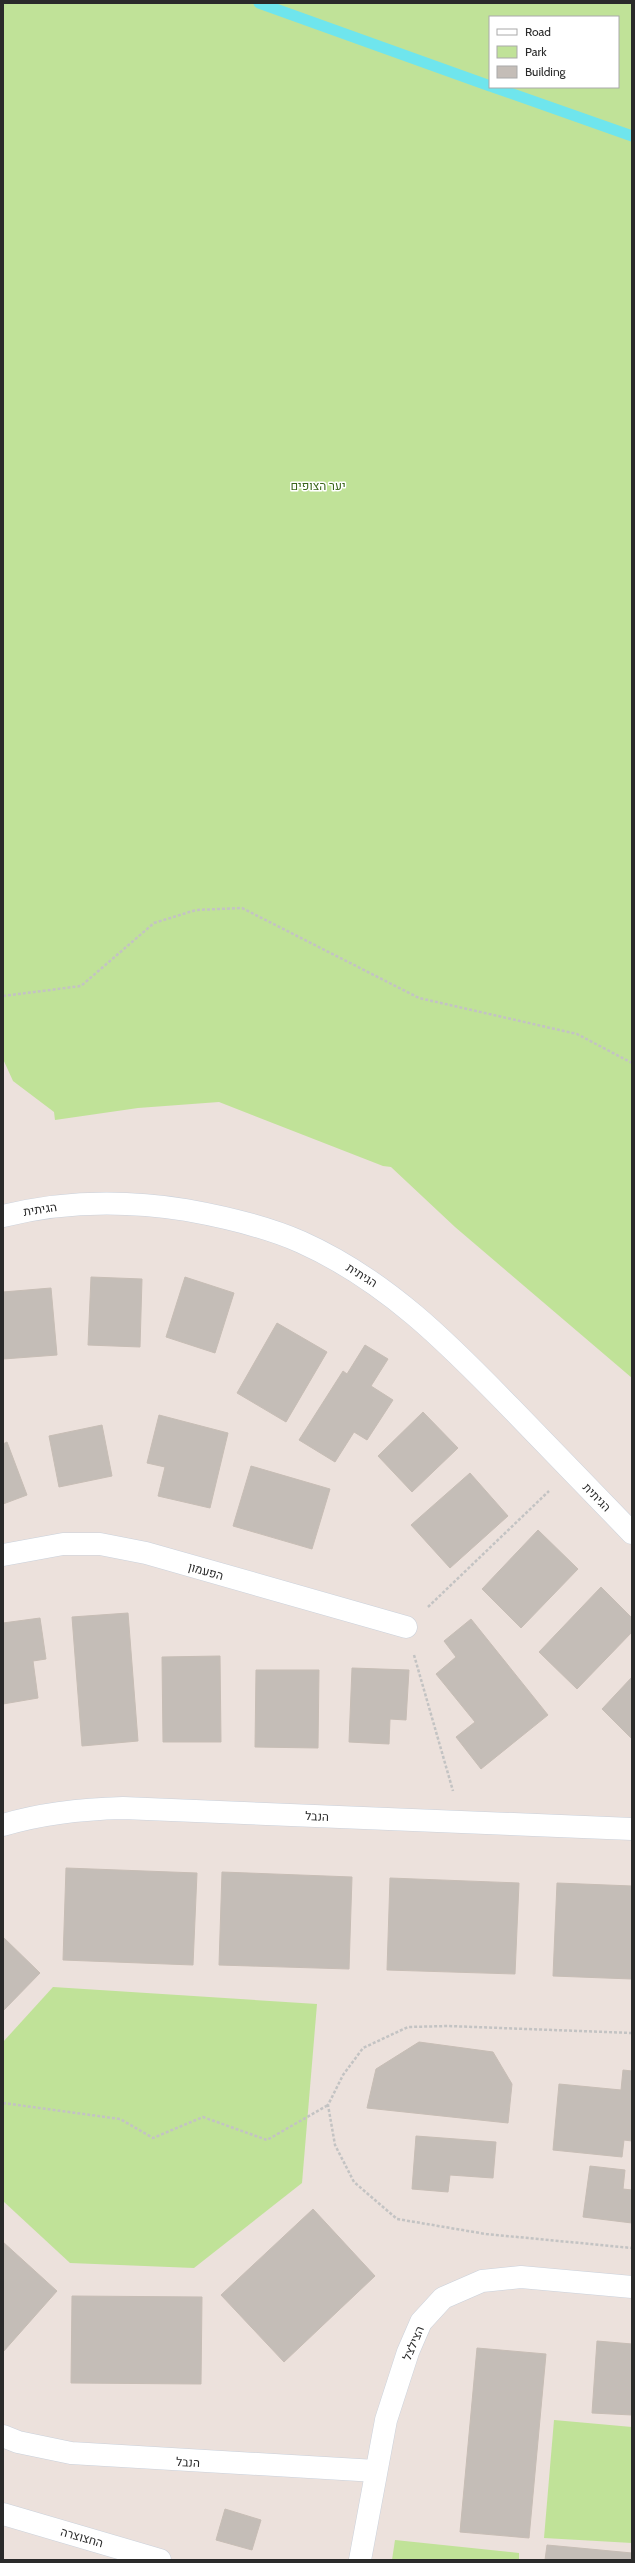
<svg xmlns="http://www.w3.org/2000/svg" width="635" height="2563" font-family="Cabin,Heebo,sans-serif">
	<style>
		.green { fill: #c0e298; fill-rule: evenodd }
		.lines { fill: none; stroke-linecap: round; stroke-linejoin: round }
		.stream { stroke: #6fe5ed; stroke-width: 11 }
		.building { fill: #c4bdb7; stroke: #c7bdb5 }
		.minor-casing { stroke: #cad1db; stroke-width: 23 }
		.path { stroke: #c3c3c3; stroke-width: 2.5; stroke-dasharray: 3 2; stroke-linecap: butt }
		.minor { stroke: #fff; stroke-width: 22 }
		.labels { text-anchor: middle; dominant-baseline: central; stroke-width: 3; stroke-linejoin: round; paint-order: stroke }
		.park-label { font-size: 12px; fill: #3a661b; stroke: #fff }
		.street-label { font-size: 12px; fill: #2a2a2a; stroke: #fff }
	</style>
	<rect width="100%" height="100%" fill="#ece1dc"/>
	<g class="green">
		<path d="M3 3H632V1378L455 1227 391 1167 383 1166 219 1102 138 1108 55 1120 54 1112 13 1081 3 1059ZM490 17H618V87H490Z"/>
		<path d="M53 1987 317 2004 302 2183 194 2268 70 2263 3 2201V2042Z"/>
		<path d="M554 2420 632 2427V2543L544 2538Z"/>
		<path d="M395 2540 519 2553V2560H392Z"/>
	</g>
	<g class="lines">
		<g class="stream">
			<path d="M259 3 490 86"/>
			<path d="M493 87 632 136"/>
		</g>
	</g>
	<g class="building">
		<path d="M91 1277 142 1279 140 1347 88 1345Z"/>
		<path d="M185 1277 234 1293 215 1353 166 1337Z"/>
		<path d="M51 1288 57 1355 3 1359V1292Z"/>
		<path d="M277 1323 327 1352 286 1422 237 1393Z"/>
		<path d="M365 1345 388 1359 371 1386 393 1400 367 1440 354 1432 335 1462 299 1440 343 1371 347 1374Z"/>
		<path d="M423 1412 458 1448 412 1492 378 1456Z"/>
		<path d="M159 1415 228 1433 210 1508 158 1496 165 1467 147 1463Z"/>
		<path d="M102 1425 112 1476 59 1487 49 1436Z"/>
		<path d="M7 1442 27 1495 3 1504V1444Z"/>
		<path d="M251 1466 330 1489 312 1549 233 1526Z"/>
		<path d="M470 1473 508 1516 450 1568 411 1525Z"/>
		<path d="M538 1530 578 1569 521 1628 482 1589Z"/>
		<path d="M601 1587 632 1618V1632L577 1689 539 1652Z"/>
		<path d="M128 1613 138 1741 82 1746 72 1617Z"/>
		<path d="M40 1618 46 1659 33 1661 38 1698 3 1704V1623Z"/>
		<path d="M471 1619 548 1715 481 1769 456 1737 475 1722 436 1674 456 1657 444 1641Z"/>
		<path d="M220 1656 221 1742H163L162 1657Z"/>
		<path d="M352 1668 409 1670 406 1720 390 1719 389 1744 349 1742Z"/>
		<path d="M256 1670H319L318 1748 255 1747Z"/>
		<path d="M632 1677V1739L602 1709Z"/>
		<path d="M66 1868 197 1873 193 1965 63 1960Z"/>
		<path d="M222 1872 352 1877 349 1969 219 1965Z"/>
		<path d="M390 1878 519 1883 515 1974 387 1970Z"/>
		<path d="M557 1883 632 1886V1979L553 1976Z"/>
		<path d="M3 1937 40 1973 3 2011Z"/>
		<path d="M419 2042 493 2052 512 2084 508 2123 367 2108 376 2069Z"/>
		<path d="M623 2070 632 2071V2141L624 2140 622 2157 553 2150 559 2084 621 2090Z"/>
		<path d="M416 2136 496 2142 493 2178 450 2175 448 2192 412 2189Z"/>
		<path d="M590 2166 625 2170 623 2189 632 2190V2223L583 2217Z"/>
		<path d="M313 2209 375 2276 284 2362 221 2295Z"/>
		<path d="M3 2242 57 2291 3 2352Z"/>
		<path d="M72 2296 202 2297 201 2384 71 2383Z"/>
		<path d="M597 2341 632 2344V2415L592 2413Z"/>
		<path d="M477 2348 546 2354 529 2538 460 2532Z"/>
		<path d="M225 2509 261 2520 252 2550 216 2540Z"/>
		<path d="M547 2545 632 2553V2560H545Z"/>
	</g>
	<g class="lines">
		<defs>
			<g id="minor">
				<path d="M3 1216C63 1201 124 1200 186 1210 225 1217 265 1226 301 1242 386 1280 448 1343 512 1409 552 1450 592 1492 632 1533"/>
				<path d="M3 1555 63 1544H100L146 1553 406 1627"/>
				<path d="M3 1825C43 1813 82 1809 123 1808L632 1829"/>
				<path d="M3 2436 18 2442 71 2453 376 2471"/>
				<path d="M3 2514 160 2560"/>
				<path d="M360 2560 386 2420 408 2352 421 2322 443 2298 482 2281 521 2277 632 2287"/>
			</g>
		</defs>
		<use href="#minor" class="minor-casing"/>
		<g class="path">
			<path d="M3 996 81 986 154 923 196 910 242 908 419 998 577 1034 632 1063"/>
			<path d="M428 1607 549 1491"/>
			<path d="M414 1655 453 1791"/>
			<path d="M632 2033 448 2026 408 2027 363 2048 343 2075 328 2105 335 2145 354 2182 397 2219 486 2234 632 2248"/>
			<path d="M3 2103 120 2119 153 2138 203 2117 267 2140 328 2105"/>
		</g>
		<use href="#minor" class="minor"/>
	</g>
	<g class="labels">
		<g class="park-label">
			<text x="318" y="485">יער הצופים</text>
		</g>
		<g class="street-label">
			<text transform="translate(40 1209) rotate(-9)">הגיתית</text>
			<text transform="translate(362 1275) rotate(32)">הגיתית</text>
			<text transform="translate(597 1497) rotate(46)">הגיתית</text>
			<text transform="translate(206 1571) rotate(16)">הפעמון</text>
			<text transform="translate(317 1816) rotate(2)">הנבל</text>
			<text transform="translate(413 2343) rotate(-67)">הצילצל</text>
			<text transform="translate(188 2462) rotate(3)">הנבל</text>
			<text transform="translate(82 2537) rotate(16)">החצוצרה</text>
		</g>
	</g>
	<rect width="635" height="2563" fill="none" stroke="#2a2a2a" stroke-width="8"/>
	<rect x="489" y="16" width="130" height="72" fill="#ffffff" stroke="#aaaaaa"/>
	<rect x="497" y="29" width="20" height="6" fill="#ffffff" stroke="#aaaaaa"/>
	<text x="525" y="36" font-size="12" fill="#2a2a2a">Road</text>
	<rect x="497" y="46" width="20" height="12" fill="#c0e298" stroke="#aaaaaa"/>
	<text x="525" y="56" font-size="12" fill="#2a2a2a">Park</text>
	<rect x="497" y="66" width="20" height="12" fill="#c4bdb7" stroke="#aaaaaa"/>
	<text x="525" y="76" font-size="12" fill="#2a2a2a">Building</text>
</svg>
